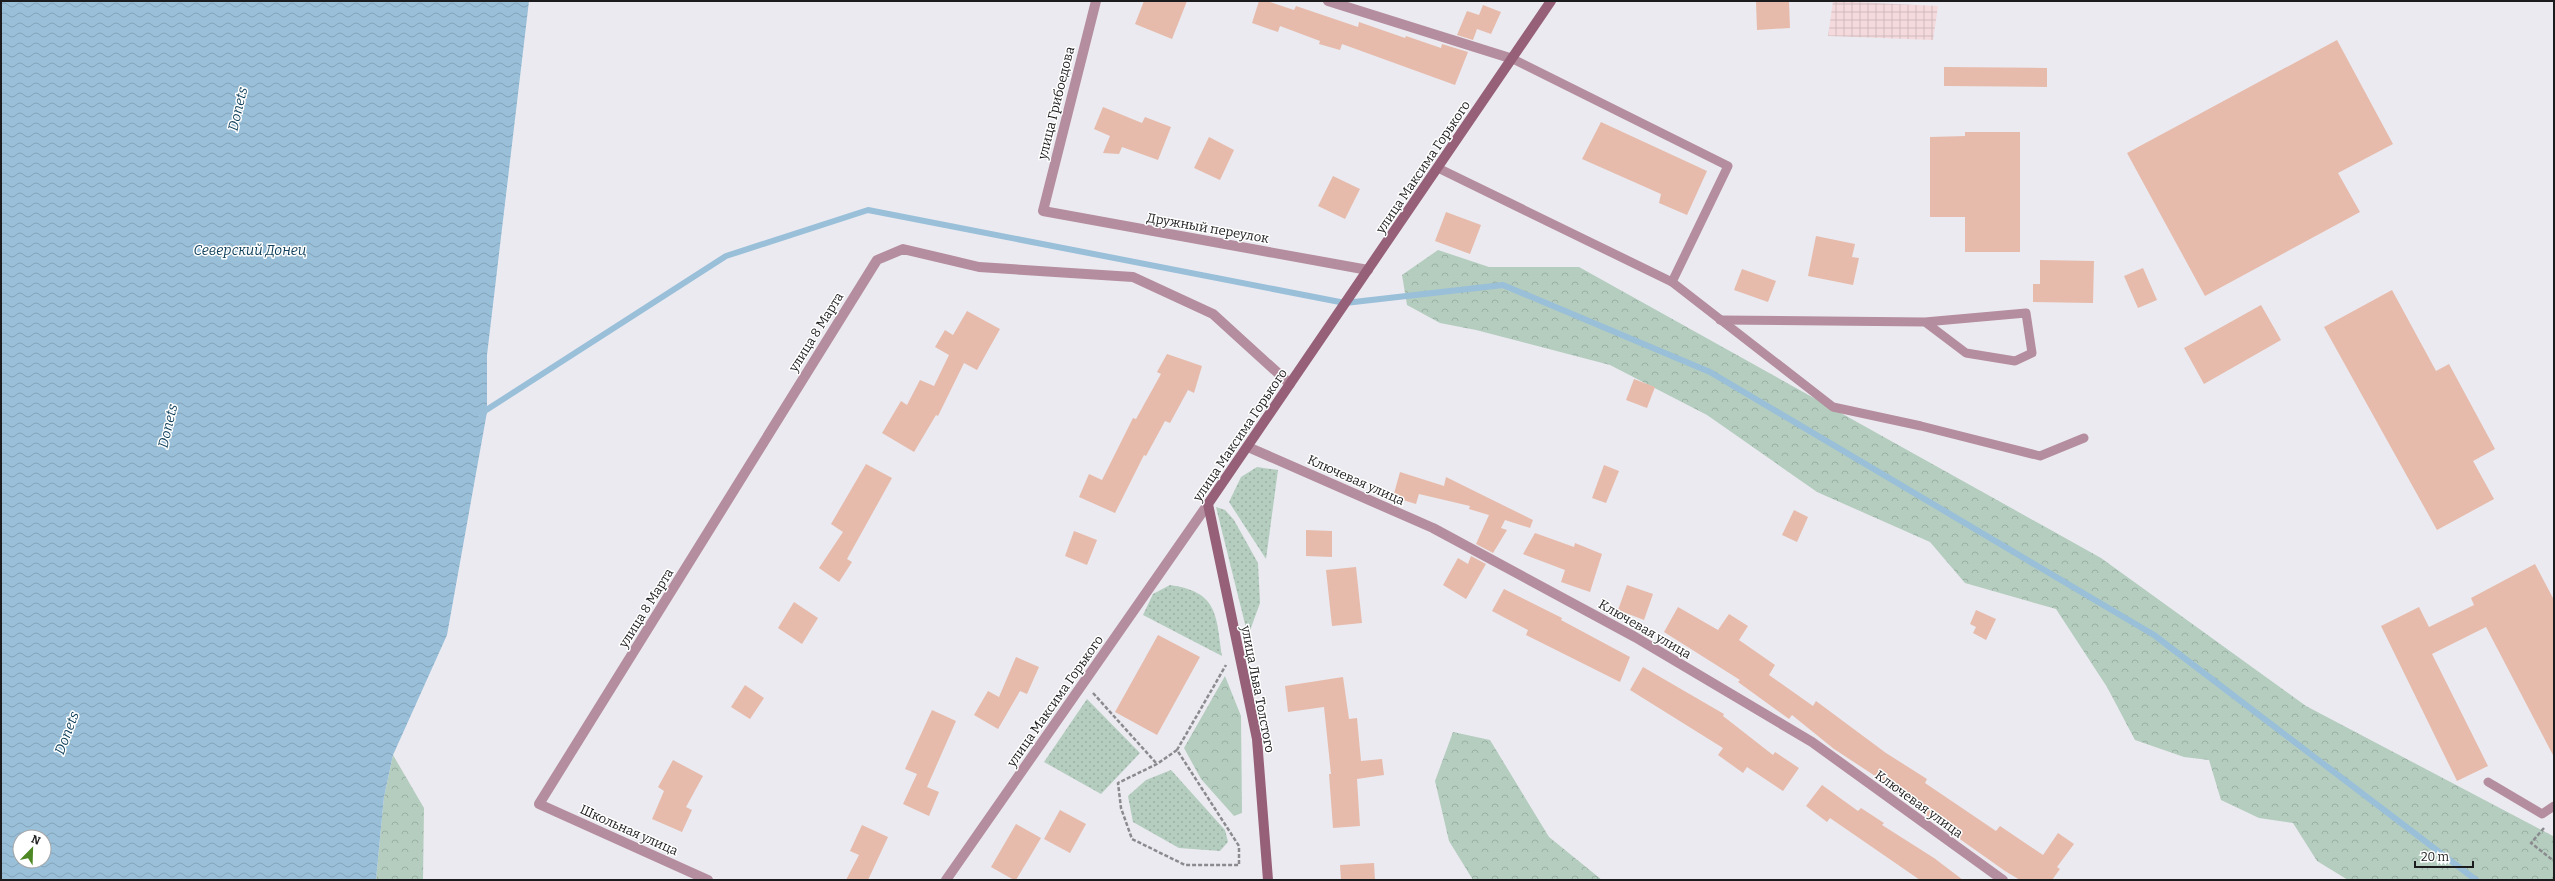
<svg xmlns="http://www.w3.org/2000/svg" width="2555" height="881" font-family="Bitter,serif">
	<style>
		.industrial { fill: url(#industrial-grid) }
		.grass { fill: url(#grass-dots) }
		.forest { fill: url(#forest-crowns) }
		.water { fill: url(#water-waves); fill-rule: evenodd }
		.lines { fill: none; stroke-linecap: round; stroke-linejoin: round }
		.stream { stroke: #99bfd9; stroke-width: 6 }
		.building { fill: #e6bbab }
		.path { stroke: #8b8b8f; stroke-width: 2.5; stroke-dasharray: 4 2; stroke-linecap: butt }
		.lane { stroke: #b48d9e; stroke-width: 9 }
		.street { stroke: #b48d9e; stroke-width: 10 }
		.secondary { stroke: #966078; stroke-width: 10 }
		.labels { text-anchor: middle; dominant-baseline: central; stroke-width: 3; stroke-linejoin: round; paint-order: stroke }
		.street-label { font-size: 13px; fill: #1c1c1e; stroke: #fff }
		.water-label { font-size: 14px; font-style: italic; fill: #0d3e59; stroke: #fff }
	</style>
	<defs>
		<pattern id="industrial-grid" width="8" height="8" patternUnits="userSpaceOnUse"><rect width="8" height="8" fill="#f4dadd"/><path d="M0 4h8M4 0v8" fill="none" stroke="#d1babd"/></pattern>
		<pattern id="grass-dots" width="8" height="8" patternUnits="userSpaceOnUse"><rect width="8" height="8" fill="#b4cdbf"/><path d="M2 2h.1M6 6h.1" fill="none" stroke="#9aafa4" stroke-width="1.8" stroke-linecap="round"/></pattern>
		<pattern id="forest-crowns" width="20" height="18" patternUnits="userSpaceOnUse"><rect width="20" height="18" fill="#b4cdbf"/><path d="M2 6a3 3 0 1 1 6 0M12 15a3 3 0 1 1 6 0" fill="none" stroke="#9aafa4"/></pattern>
		<pattern id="water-waves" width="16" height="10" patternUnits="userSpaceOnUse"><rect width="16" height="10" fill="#99bfd9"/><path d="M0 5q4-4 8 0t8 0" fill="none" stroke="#83a4ba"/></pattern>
	</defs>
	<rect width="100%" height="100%" fill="#ebeaf0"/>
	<path class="industrial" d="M1833 1 1938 6 1933 40 1828 36Z"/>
	<g class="grass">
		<path d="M1257 467 1278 470 1266 559 1229 502 1241 477Z"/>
		<path d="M1216 507 1225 510 1234 520 1258 563 1260 603 1248 636Z"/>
		<path d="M1170 585C1218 592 1216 614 1222 656L1143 615 1153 594Z"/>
		<path d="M1087 699 1140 753 1101 794 1044 762Z"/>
		<path d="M1171 770 1225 830 1228 842 1220 851 1179 848 1133 822 1128 796 1146 780Z"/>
	</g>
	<g class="forest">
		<path d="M1438 250 1489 267H1579L2101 558 2306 706 2553 836 2554 880H2348L2317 861 2293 823 2259 818 2221 800 2209 760 2184 757 2135 740 2107 687 2056 609 1965 583 1930 542 1817 492 1707 415 1610 365 1476 330 1440 323 1407 305 1402 275Z"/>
		<path d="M1225 676 1241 716 1242 813 1234 816 1201 779 1184 748Z"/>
		<path d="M1453 732 1490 740 1549 837 1602 880H1473L1449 841 1435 781Z"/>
		<path d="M393 755 424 808 423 880H376L384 797Z"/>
	</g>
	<path class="water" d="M1 1H529L487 355V412L447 635 393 755 384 797 376 880H1ZM20 837H44V861H20Z"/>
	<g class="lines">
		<path class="stream" d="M480 414 726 256 868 210 1345 303 1503 285 1710 372 2154 635 2476 880"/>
	</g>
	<g class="building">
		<path d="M1144 1H1187L1172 39 1135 24Z"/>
		<path d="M1259 1H1267L1294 10 1296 6 1358 27 1359 22 1405 38 1406 36 1441 48 1442 44 1468 52 1455 85 1342 44 1340 50 1319 44 1320 41 1280 26 1278 32 1252 23Z"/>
		<path d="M1756 1H1789L1790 28 1757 30Z"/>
		<path d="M1483 5 1501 12 1491 34 1477 29 1473 40 1457 35 1467 11 1479 15Z"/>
		<path d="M2337 40 2393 144 2338 173 2360 212 2205 296 2127 153Z"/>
		<path d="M1944 67 2047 68V87L1944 86Z"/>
		<path d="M1103 107 1142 123 1145 117 1171 127 1158 160 1122 147 1119 154 1103 153 1110 136 1094 129Z"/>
		<path d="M1601 122 1707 171 1687 215 1659 203 1661 194 1582 159Z"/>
		<path d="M1965 132H2020V252H1965V217H1930V137L1965 136Z"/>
		<path d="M1209 137 1234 150 1220 180 1194 168Z"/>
		<path d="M1333 176 1360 189 1345 219 1318 206Z"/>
		<path d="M1446 212 1481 225 1470 254 1435 241Z"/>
		<path d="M1816 236 1855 244 1852 257 1859 258 1853 285 1808 276Z"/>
		<path d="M2040 260 2094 261 2093 303 2033 302V284H2040Z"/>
		<path d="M2143 268 2157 300 2138 308 2124 276Z"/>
		<path d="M1742 269 1776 281 1768 302 1734 290Z"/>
		<path d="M2392 290 2436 371 2449 364 2495 449 2473 461 2494 499 2437 530 2324 327Z"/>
		<path d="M2261 305 2281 340 2204 384 2184 348Z"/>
		<path d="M967 311 1000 329 977 370 964 363 938 416 936 415 914 452 882 433 901 401 907 405 920 380 934 386 949 355 935 347 945 330 953 335Z"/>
		<path d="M1167 354 1202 366 1194 393 1188 390 1170 423 1165 421 1146 456 1144 455 1115 513 1079 497 1089 474 1102 480 1133 418 1136 419 1161 374 1157 372Z"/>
		<path d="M1634 379 1655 387 1647 408 1626 400Z"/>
		<path d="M866 464 892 478 847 559 852 562 839 582 819 568 843 532 831 524Z"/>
		<path d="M1604 465 1619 471 1606 503 1592 498Z"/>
		<path d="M1400 472 1444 486 1446 477 1533 520 1530 528 1505 520 1501 528 1507 530 1493 553 1476 544 1489 515 1469 509 1470 506 1419 494 1416 504 1393 497Z"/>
		<path d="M1794 510 1808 517 1797 542 1782 535Z"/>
		<path d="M1306 530 1332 531V557L1306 556Z"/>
		<path d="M1074 531 1097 540 1087 565 1065 556Z"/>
		<path d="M1535 533 1574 547 1575 543 1602 554 1590 592 1561 582 1565 570 1523 554Z"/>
		<path d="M1471 556 1486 564 1466 599 1443 585 1458 558 1468 564Z"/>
		<path d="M2535 564 2554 600V757L2486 627 2432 654 2488 766 2457 781 2381 626 2419 607 2429 627 2474 605 2471 598Z"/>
		<path d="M1356 567 1362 623 1332 626 1326 570Z"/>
		<path d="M1627 585 1653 594 1644 620 1618 610Z"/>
		<path d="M1504 589 1562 618 1561 620 1630 657 1620 682 1526 635 1528 630 1492 611Z"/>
		<path d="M794 602 818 618 802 644 778 628Z"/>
		<path d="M1678 607 1718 630 1729 614 1748 626 1739 640 1775 665 1769 675 1813 706 1816 701 1886 753 1927 779 1925 783 1996 831 2000 826 2043 855 2058 833 2074 844 2057 867 2060 869 2052 880H2020L2005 871 1916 808 1918 806 1897 793 1898 791 1834 749 1792 715 1789 719 1738 682 1740 680 1664 632Z"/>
		<path d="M1976 610 1996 619 1986 640 1973 633 1976 627 1970 624Z"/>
		<path d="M1158 635 1200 657 1157 735 1115 712Z"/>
		<path d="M1016 657 1039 667 1027 694 1020 691 998 729 974 715 988 691 999 697Z"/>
		<path d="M1643 667 1724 714 1723 716 1773 755 1775 752 1799 768 1783 791 1747 767 1743 773 1718 755 1723 748 1630 690Z"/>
		<path d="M1343 677 1349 719 1357 718 1361 761 1382 759 1384 775 1357 779 1360 826 1333 828 1329 774H1331L1324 707 1288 712 1285 686Z"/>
		<path d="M745 685 764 698 750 719 731 707Z"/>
		<path d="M932 710 956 721 927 787 939 792 929 816 903 804 917 774 905 769Z"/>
		<path d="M673 760 703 776 686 807 692 810 682 832 652 819 664 791 658 787Z"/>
		<path d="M1822 785 1858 811 1861 808 1884 823 1882 825 1934 858 1963 880H1920L1830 818 1827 822 1806 806Z"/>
		<path d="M1060 810 1086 824 1070 853 1044 839Z"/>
		<path d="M1016 824 1041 838 1016 880H1014L991 867Z"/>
		<path d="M862 825 888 837 868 880H846L859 855 850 851Z"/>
		<path d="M1374 863 1375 880H1341L1340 865Z"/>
	</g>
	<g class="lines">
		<g class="path">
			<path d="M1093 693 1157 764"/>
			<path d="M1177 750 1157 764 1118 783 1121 808 1132 839 1185 865H1239V846L1177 750 1226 665"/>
			<path d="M2544 828 2531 843 2554 861"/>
		</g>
		<g class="lane">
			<path d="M1438 168 1672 282 1728 166 1513 59"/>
			<path d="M1672 282 1833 407 1921 426 2040 456 2084 438"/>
			<path d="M1720 320 1925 322 2026 313 2032 353 2015 361 1966 353 1925 322"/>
			<path d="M2488 782 2542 814 2554 806"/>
		</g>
		<g class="street">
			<path d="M1096 1 1043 211 1368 270"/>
			<path d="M1328 1 1513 59"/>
			<path d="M1248 447 1433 528 1635 637 1812 742 2003 880"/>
			<path d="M708 880 539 804 877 260 903 249 979 267 1133 277 1213 314 1290 384"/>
			<path d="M946 880 1208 504"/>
		</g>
		<path class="secondary" d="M1268 880 1257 739 1208 504 1551 1"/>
	</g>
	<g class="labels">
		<g class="street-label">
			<text transform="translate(1056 103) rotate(-76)">улица Грибоедова</text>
			<text transform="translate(1423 167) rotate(-56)">улица Максима Горького</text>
			<text transform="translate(1208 228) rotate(10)">Дружный переулок</text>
			<text transform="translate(816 332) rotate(-58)">улица 8 Марта</text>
			<text transform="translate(1240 435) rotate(-56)">улица Максима Горького</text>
			<text transform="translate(1356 480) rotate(24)">Ключевая улица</text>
			<text transform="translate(646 608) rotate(-58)">улица 8 Марта</text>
			<text transform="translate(1645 629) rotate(30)">Ключевая улица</text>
			<text transform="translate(1258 689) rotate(79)">улица Льва Толстого</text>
			<text transform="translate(1055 701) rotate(-55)">улица Максима Горького</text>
			<text transform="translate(1919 804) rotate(36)">Ключевая улица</text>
			<text transform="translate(629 830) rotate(24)">Школьная улица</text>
		</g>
		<g class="water-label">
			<text transform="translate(238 109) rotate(-77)">Donets</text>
			<text x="250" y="250">Северский Донец</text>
			<text transform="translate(168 426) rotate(-77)">Donets</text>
			<text transform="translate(67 733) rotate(-69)">Donets</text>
		</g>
	</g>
	<rect width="2555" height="881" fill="none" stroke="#1c1c1e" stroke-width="4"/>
	<g transform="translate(32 849) rotate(23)"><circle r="19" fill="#ffffff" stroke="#a4a4a5"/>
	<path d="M0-3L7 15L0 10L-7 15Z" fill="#4e8824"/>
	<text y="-6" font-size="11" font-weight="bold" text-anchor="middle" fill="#1c1c1e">N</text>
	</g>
	<path d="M2415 861v6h58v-6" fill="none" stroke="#1c1c1e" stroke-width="2"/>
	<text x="2421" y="861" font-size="12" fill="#1c1c1e" stroke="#ffffff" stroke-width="3" paint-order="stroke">20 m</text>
</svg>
